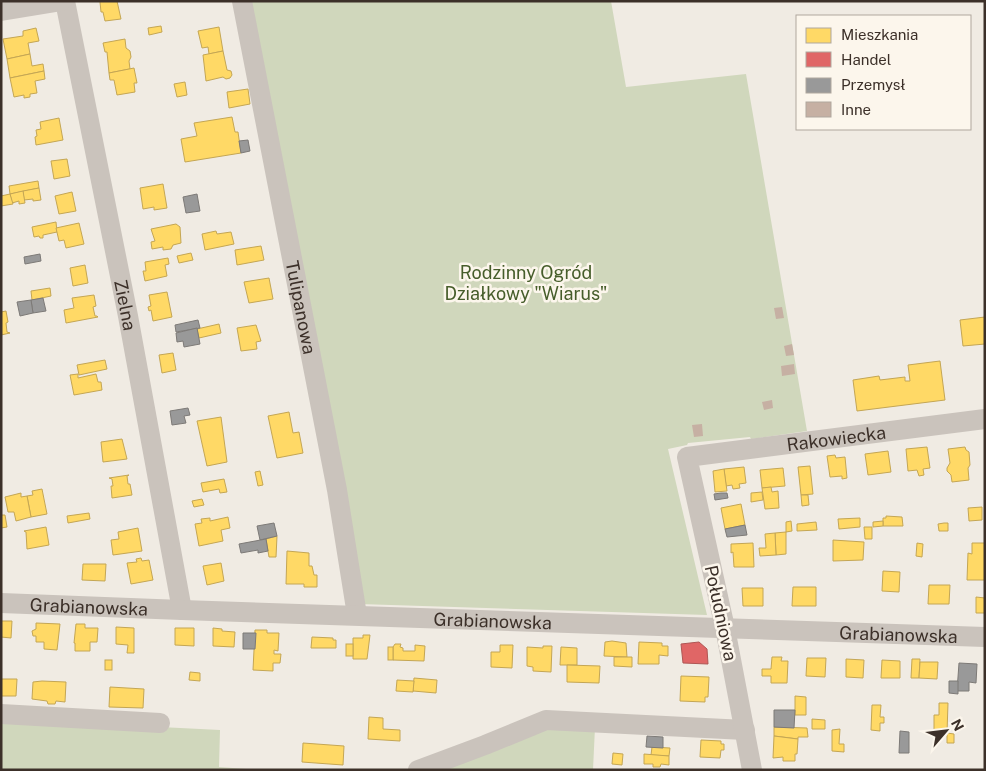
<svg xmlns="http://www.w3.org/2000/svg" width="986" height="771" font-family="'Public Sans',sans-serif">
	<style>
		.green { fill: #d0d7bc }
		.homes { fill: #ffd966; stroke: #c4a654 }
		.shops { fill: #e06666; stroke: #af5654 }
		.industry { fill: #999; stroke: #7d7a77 }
		.building { fill: #c6b0a3 }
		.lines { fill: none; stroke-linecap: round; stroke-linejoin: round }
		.minor { stroke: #cac3bc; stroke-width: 20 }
		.labels { text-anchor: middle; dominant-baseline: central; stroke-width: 5; stroke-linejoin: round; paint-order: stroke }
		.park-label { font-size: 18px; fill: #465d2a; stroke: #fcf6ec }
		.street-label { font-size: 18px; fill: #3c3029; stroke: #fcf6ec }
	</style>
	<rect width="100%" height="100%" fill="#f0ebe3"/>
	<g class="green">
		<path d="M248 1H611L626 87 746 74 807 431 751 439 750 437 688 443 687 445 668 449 707 615 359 604Z"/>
		<path d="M1 719 220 730 219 767 261 770H1Z"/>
		<path d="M548 725 595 727 593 770H429Z"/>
	</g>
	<g class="homes">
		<path d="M101 1H117L121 19 105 21 103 12H101L100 2Z"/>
		<path d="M161 26 162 32 149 35 148 28Z"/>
		<path d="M219 27 223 51 209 54 208 47 202 48 198 31Z"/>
		<path d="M36 28 39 41 28 43 30 54 7 59 3 39 23 36V31Z"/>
		<path d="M125 39 126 48 130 51 131 57 129 61 130 69 109 73 107 52H105L103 43Z"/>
		<path d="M223 51 227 70 231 71 232 75 230 78 226 79 223 77 206 81 203 55Z"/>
		<path d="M30 54 32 66 43 64 44 71 10 78 7 59Z"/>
		<path d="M134 68 137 83H134L135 92 117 95 114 80H110L109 73Z"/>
		<path d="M44 71 45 79 35 81 37 93 30 94V97L24 98V95L14 97 10 78Z"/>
		<path d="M185 82 187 95 177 97 174 84Z"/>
		<path d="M248 89 250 104 229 108 227 92Z"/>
		<path d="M232 117 235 132H238L241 153 185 162 181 139 197 136 194 123Z"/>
		<path d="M59 118 63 140 36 145 35 137 37 136 36 130 41 129 40 122Z"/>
		<path d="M67 159 70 176 54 179 51 161Z"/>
		<path d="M38 181 39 188 10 194 9 186Z"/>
		<path d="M163 184 167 208 154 210V207L143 209 140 188Z"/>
		<path d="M39 188 41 200 33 201V199L24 200 23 191Z"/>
		<path d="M23 191 25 203 19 204V201L12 203 10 194Z"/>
		<path d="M72 192 76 211 59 214 55 196Z"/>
		<path d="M10 194 13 204 1 206V196Z"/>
		<path d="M56 222 57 232 43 235V238H40L39 236 34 237 32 227Z"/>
		<path d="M79 223 84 244 66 248 64 240 59 241 56 228Z"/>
		<path d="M176 224 180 227 181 243 173 245 171 249 163 250V247L152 249 151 242 155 241 151 229Z"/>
		<path d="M216 231 217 234 231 232 234 244 205 250 202 234Z"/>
		<path d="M261 246 264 260 237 265 235 250Z"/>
		<path d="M191 253 193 260 179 263 177 256Z"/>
		<path d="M168 258 169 264 165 265 167 276 145 281 143 271H146L145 262Z"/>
		<path d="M85 265 88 283 73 286 70 268Z"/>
		<path d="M269 278 273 299 249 303 244 282Z"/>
		<path d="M50 288 51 296 32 300 31 291Z"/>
		<path d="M167 292 172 317 153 321 151 310 149 311 148 307 151 306 149 295Z"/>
		<path d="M94 295 96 306 93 307 95 316H97L98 317 66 323 64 310 74 308 72 298Z"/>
		<path d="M6 311 8 322 6 323 7 332 10 333 1 335V312Z"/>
		<path d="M985 317V344L963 346 960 320Z"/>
		<path d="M219 324 221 333 199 338 197 329Z"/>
		<path d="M256 325 261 341 256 342 257 349 241 351 237 328Z"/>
		<path d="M173 353 176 370 162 373 159 355Z"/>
		<path d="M105 360 107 369 79 375 77 365Z"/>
		<path d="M940 361 945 400 857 411 853 380 879 376 880 380 905 377V381H910L908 365Z"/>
		<path d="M78 374V378L96 374 98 382H101L102 390 74 395 70 375Z"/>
		<path d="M289 412 293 433 299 432 303 453 277 458 268 416Z"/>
		<path d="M221 417 227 462 207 466 197 421Z"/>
		<path d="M122 439 127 459 103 462 101 442Z"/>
		<path d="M927 447 930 468 923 469 924 475 919 476 917 470 908 471 906 449Z"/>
		<path d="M965 447 966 450 969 452 970 465 968 468 969 480 952 482 951 475 947 471V468L950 463 948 449Z"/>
		<path d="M888 451 891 472 868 475 865 454Z"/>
		<path d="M835 455 836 458 845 457 847 478 842 479V476L830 477 827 456Z"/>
		<path d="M810 466 813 494 801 495 798 467Z"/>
		<path d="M744 467 746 483 739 484 740 488 733 489 732 485 726 486 724 469Z"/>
		<path d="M783 468 785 486 762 488 760 470Z"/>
		<path d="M724 469 727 491 715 492 713 471Z"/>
		<path d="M260 471 263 485 258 486 255 472Z"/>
		<path d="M129 475 127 476 128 484H130L132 495 112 498 111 486H113L112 479 109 478Z"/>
		<path d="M224 479 227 492 220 493 219 489 203 492 201 483Z"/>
		<path d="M771 487 772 492 778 491 779 508 765 509 762 488Z"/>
		<path d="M42 489 47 514 31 517 27 496 33 495 32 491Z"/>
		<path d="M762 492 763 500 751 502V493Z"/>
		<path d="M21 493V497L27 496 31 517 16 521 14 512H8L5 497Z"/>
		<path d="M801 495H808L809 505 802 506Z"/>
		<path d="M202 499 204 505 194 507 192 501Z"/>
		<path d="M741 504 745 525 725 529 721 508Z"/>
		<path d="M982 507V520L969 521 968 508Z"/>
		<path d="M89 513 90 519 68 523 67 516Z"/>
		<path d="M1 515H5L7 527 1 528Z"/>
		<path d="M886 516 902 517 903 526H883V518H886Z"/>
		<path d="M228 517 230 528 221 530 223 541 199 546 195 524 202 523 201 519 210 518V521Z"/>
		<path d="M860 518V527L839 529 838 519Z"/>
		<path d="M791 521 792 531 786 532V522Z"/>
		<path d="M883 521V526L873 527V522Z"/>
		<path d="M816 522 817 530 797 531V524Z"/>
		<path d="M944 523H948V531H939L938 524Z"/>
		<path d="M46 527 49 545 27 549 26 532 24 531Z"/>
		<path d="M864 527H872V539H865Z"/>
		<path d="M138 528 142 551 113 555 111 540 119 539 118 532Z"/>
		<path d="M786 532V554L776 555 775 533Z"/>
		<path d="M775 533 776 555 760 556 759 548H766L765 534Z"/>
		<path d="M277 536 276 557H269L266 539Z"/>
		<path d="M833 540 864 542 863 560 833 561Z"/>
		<path d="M753 543 754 567H734L733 552 731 553V544Z"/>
		<path d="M917 543 923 544 922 557 916 556Z"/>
		<path d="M972 543H985V580H967L968 553 972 554Z"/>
		<path d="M287 551 309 553V566H312L314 575H317V587H304V584H286Z"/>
		<path d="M141 558 142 561 149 560 153 580 131 584 127 563 137 562 136 559Z"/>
		<path d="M221 563 224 581 207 585 203 566Z"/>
		<path d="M83 564H106L105 581 82 580Z"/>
		<path d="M883 571 900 572 899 592 882 591Z"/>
		<path d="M929 585H950L949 604H928Z"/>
		<path d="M793 587H816V606H792Z"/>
		<path d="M742 588H763V606H743Z"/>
		<path d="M976 597 985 598V613H976Z"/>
		<path d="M1 621H12L11 638 1 637Z"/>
		<path d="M36 623 60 624 57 650 44 649V642H36V636H33L32 631 36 629Z"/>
		<path d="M76 624H85V628H98L97 642H90V651H75V643H74Z"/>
		<path d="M116 627 134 628V653H127L128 645 116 644Z"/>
		<path d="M175 628H194V646L175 645Z"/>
		<path d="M213 628 222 629V631L235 632 234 647 213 646Z"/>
		<path d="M255 630H267V633H279L278 651 274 650V654H281L280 663H273V671L253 670Z"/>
		<path d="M363 635H370L367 659H353V638H363Z"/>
		<path d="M312 637 333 638V640H336V648H311Z"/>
		<path d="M612 641 626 643 627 657 604 656 605 642Z"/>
		<path d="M639 642 662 643V646H668V656L659 655V664H638Z"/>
		<rect x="346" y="644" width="7" height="12"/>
		<path d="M395 644H401L400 647 403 648V651H415V645L425 646 424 661 393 660V647Z"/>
		<path d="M500 645H513L512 668 491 667V652H500Z"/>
		<path d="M543 646H552L551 672 533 671V667L527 666V647L543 648Z"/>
		<rect x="388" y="647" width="5" height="13"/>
		<path d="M561 647 577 648V665H560Z"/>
		<path d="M614 657H632V667L614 666Z"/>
		<path d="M772 657H782L781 661H788L787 683H771V676H762V669H771Z"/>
		<path d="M807 658H826L825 677 806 676Z"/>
		<path d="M846 659 864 660 863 678 846 677Z"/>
		<path d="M912 659H920L919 678H911Z"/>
		<rect x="105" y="660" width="7" height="10"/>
		<path d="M882 660 900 661V678H881Z"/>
		<path d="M920 662H938L937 679 919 678Z"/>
		<path d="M567 665 600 666 599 683 567 682Z"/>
		<path d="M190 672 200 673V681L189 680Z"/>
		<path d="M681 676 709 677 708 697H705V702L680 701Z"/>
		<path d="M414 678 437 680 436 693 413 691Z"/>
		<path d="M1 679H17L16 696H1Z"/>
		<path d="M397 680 414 681 413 692 396 691Z"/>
		<path d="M42 681 66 682 65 702 56 701 55 704H48L47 701 32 699 33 682Z"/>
		<path d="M110 687 144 689 143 708 109 707Z"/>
		<path d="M795 696 806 697V715H795Z"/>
		<path d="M939 703H948L947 733H934V715H939Z"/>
		<path d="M872 705H881L880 717H884V723H880V731L871 730Z"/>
		<path d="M369 717 383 718V729L400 730V741L368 739Z"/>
		<path d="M812 719 825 720V729H812Z"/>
		<path d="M774 727 807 728 808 737H798V739L774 736Z"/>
		<path d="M840 729 839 744H844V752L832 751V730Z"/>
		<path d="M947 733 954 734V743H947Z"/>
		<path d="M774 736 798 739 797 754H795V761H783V757L773 758Z"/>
		<path d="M701 740 721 741V744H724V750H721L720 758 700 757Z"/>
		<path d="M303 743 344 746 343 765 302 762Z"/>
		<path d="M652 747 670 748 669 756 651 755Z"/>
		<path d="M613 753 623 754 622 765 612 764Z"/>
		<path d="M644 754 669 756V765L661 764 660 767H653V764H644Z"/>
	</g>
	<path class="shops" d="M699 642 707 649 708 664 683 663 681 644Z"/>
	<g class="industry">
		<path d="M248 140 250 151 241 153 239 141Z"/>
		<path d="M197 194 200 211 186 213 183 197Z"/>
		<path d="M40 254 41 261 25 264 24 257Z"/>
		<path d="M43 298 46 311 33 313 31 300Z"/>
		<path d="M31 300 33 313 20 316 17 302Z"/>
		<path d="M198 320 200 328 176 332 175 325Z"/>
		<path d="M197 328 200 344 184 347 183 341 177 342 176 333Z"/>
		<path d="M188 408 190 415 184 416 186 423 172 425 170 411Z"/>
		<path d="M721 493H727L728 498 715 500 714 494Z"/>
		<path d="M274 523 277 536 260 540 257 526Z"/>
		<path d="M745 525 747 535 727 537 725 529Z"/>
		<path d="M266 539 268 551 258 553V550L241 553 239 544Z"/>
		<path d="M243 633H256L255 649H243Z"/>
		<path d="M959 663 977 664 976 683 969 682V691H957Z"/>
		<path d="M949 681H958V694L949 693Z"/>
		<path d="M774 710H795L794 728 774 727Z"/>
		<path d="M900 731 909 732V753H899Z"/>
		<path d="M647 736 663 737V748L646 747Z"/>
	</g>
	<g class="building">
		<path d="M782 307 784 318 776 319 774 308Z"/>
		<path d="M792 344 794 355 786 356 784 346Z"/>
		<path d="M794 364 795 374 782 376 781 366Z"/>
		<path d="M772 400 773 408 764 410 762 402Z"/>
		<path d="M702 424 703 436 694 437 692 425Z"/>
	</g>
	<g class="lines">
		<g class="minor">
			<path id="s1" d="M65 1 128 316 182 610"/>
			<path id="s2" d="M242 1 337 490 357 615"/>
			<path d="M1 11 62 1"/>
			<path id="s3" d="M1 603 182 610 985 637"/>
			<path d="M1 714 160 723"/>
			<path d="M418 770 485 745 546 720 745 730"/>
			<path id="s4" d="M752 770 725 628 687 457 985 419"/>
		</g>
	</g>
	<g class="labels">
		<g class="park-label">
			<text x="526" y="272">Rodzinny Ogród<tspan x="526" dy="21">Działkowy "Wiarus"</tspan></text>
		</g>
		<g class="street-label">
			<text stroke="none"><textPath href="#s1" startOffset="310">Zielna</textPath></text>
			<text stroke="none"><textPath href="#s2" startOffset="312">Tulipanowa</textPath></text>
			<text stroke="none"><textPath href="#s4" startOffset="470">Rakowiecka</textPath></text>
			<text stroke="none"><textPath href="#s3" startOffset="88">Grabianowska</textPath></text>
			<text transform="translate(721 613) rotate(78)">Południowa</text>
			<text stroke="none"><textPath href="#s3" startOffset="492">Grabianowska</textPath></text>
			<text stroke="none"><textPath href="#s3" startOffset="898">Grabianowska</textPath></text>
		</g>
	</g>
	<rect width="986" height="771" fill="none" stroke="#3c3029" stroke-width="5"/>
	<rect x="796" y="15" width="175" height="115" fill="#fcf6ec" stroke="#afa79e"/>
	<rect x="806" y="28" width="25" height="15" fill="#ffd966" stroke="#afa79e"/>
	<text x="841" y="40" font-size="15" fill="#3c3029">Mieszkania</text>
	<rect x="806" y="52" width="25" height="15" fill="#e06666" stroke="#afa79e"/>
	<text x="841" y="65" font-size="15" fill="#3c3029">Handel</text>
	<rect x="806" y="78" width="25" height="15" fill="#999999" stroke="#afa79e"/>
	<text x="841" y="90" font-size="15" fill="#3c3029">Przemysł</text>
	<rect x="806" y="102" width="25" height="15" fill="#c6b0a3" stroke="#afa79e"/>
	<text x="841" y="115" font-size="15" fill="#3c3029">Inne</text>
	<g transform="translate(946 731) rotate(62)" stroke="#fcf6ec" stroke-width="4" paint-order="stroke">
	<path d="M0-4L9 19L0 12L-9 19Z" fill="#3c3029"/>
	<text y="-8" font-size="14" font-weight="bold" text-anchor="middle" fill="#3c3029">N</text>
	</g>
</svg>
